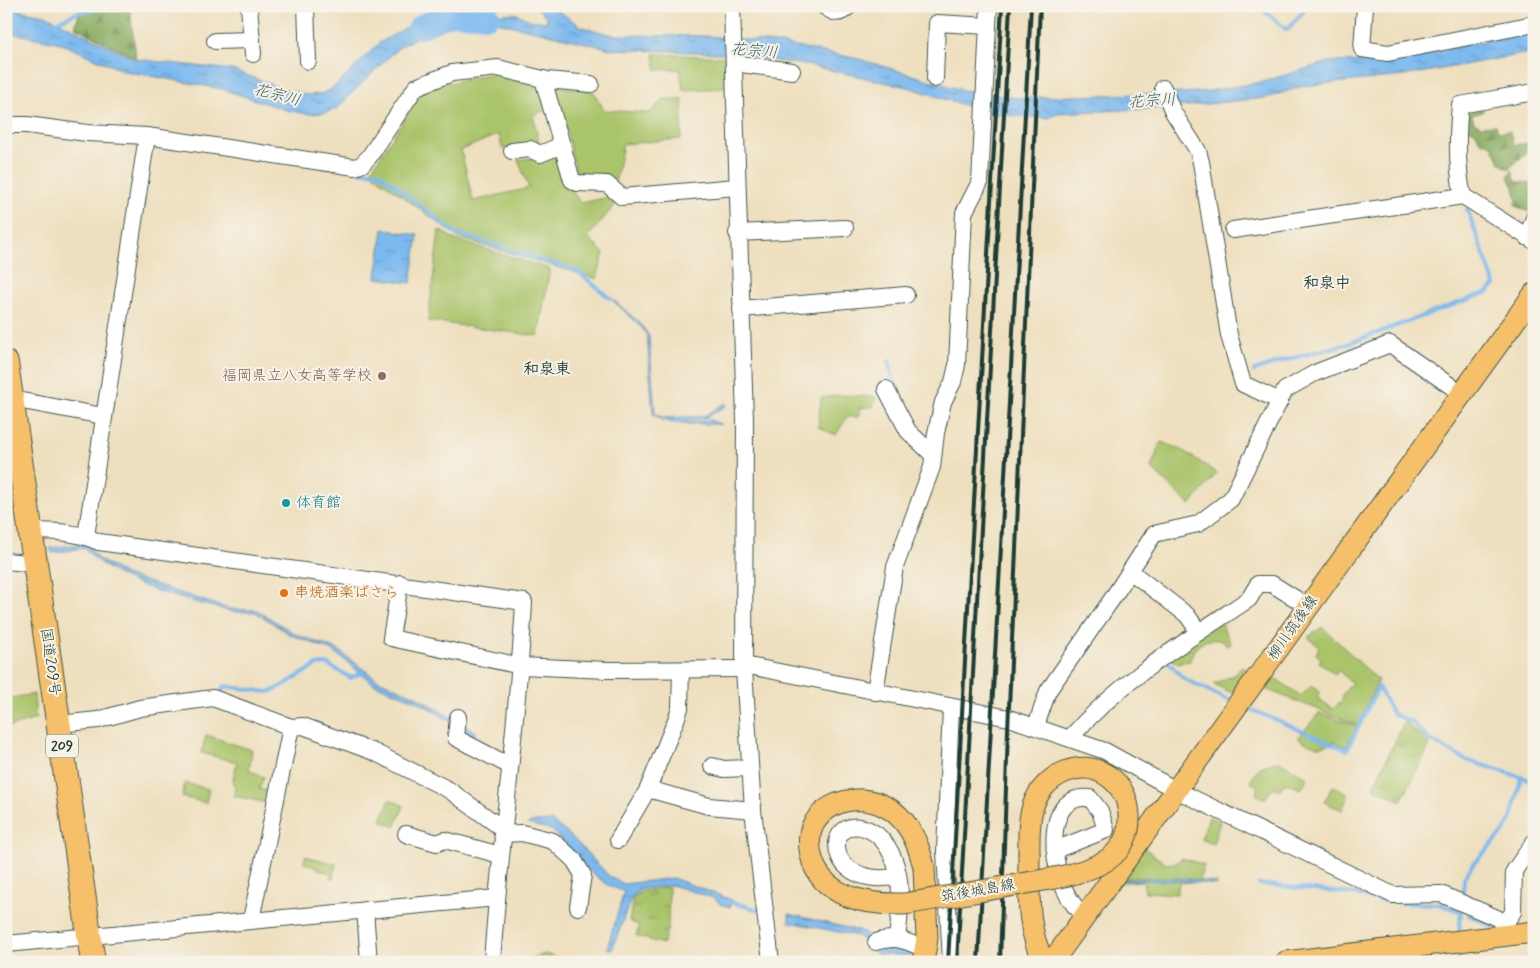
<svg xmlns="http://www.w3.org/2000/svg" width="1540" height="968" font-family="Mynerve,'Klee One',sans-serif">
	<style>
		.grass { fill: url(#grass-tufts); stroke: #64804f }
		.forest { fill: url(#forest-firs); stroke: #537449 }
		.garden { fill: #aac46a; stroke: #64804f }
		.water { fill: url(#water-ripples); stroke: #4e7b92 }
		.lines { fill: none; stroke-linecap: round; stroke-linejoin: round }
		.stream { stroke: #7cb9ef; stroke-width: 4 }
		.river { stroke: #7cb9ef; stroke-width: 24 }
		.minor-casing { stroke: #3e5549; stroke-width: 18 }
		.major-casing { stroke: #3e5549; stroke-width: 23 }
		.highway-casing { stroke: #3e5549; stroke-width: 26 }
		.minor { stroke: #fff; stroke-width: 16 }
		.major { stroke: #f6c06b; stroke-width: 21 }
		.highway { stroke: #f6c06b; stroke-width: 24 }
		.rail { stroke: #1f3d34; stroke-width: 4 }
		.major-bridge-casing { stroke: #3e5549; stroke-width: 23; stroke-linecap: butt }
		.major-bridge { stroke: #f6c06b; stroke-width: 21 }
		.education-dot { fill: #8d6e63; stroke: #f7f3e8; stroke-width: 2 }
		.culture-dot { fill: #0f9aa8; stroke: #f7f3e8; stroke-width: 2 }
		.food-dot { fill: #e8710a; stroke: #f7f3e8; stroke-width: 2 }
		.labels { text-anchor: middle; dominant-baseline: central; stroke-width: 4; stroke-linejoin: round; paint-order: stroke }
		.shield { fill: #f7f3e8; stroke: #60746a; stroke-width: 1 }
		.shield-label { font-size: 14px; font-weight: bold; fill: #1f3d34 }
		.education-label { font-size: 15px; fill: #785e54; stroke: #f7f3e8; text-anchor: end }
		.culture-label { font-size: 15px; fill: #0d838f; stroke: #f7f3e8; text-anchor: start }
		.food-label { font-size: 15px; fill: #c56008; stroke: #f7f3e8; text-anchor: start }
		.street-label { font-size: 15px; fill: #1f3d34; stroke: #f7f3e8 }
		.water-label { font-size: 16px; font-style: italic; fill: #365c63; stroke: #f7f3e8 }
		.neighbourhood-label { font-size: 16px; font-weight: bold; fill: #1f3d34; stroke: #f7f3e8 }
	</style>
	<defs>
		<pattern id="grass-tufts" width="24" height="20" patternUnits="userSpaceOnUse" patternTransform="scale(1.25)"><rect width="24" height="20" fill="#aac46a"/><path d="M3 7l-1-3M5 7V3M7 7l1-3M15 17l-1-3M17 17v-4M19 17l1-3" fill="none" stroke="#8aa058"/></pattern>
		<pattern id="forest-firs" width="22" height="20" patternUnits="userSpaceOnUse" patternTransform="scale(1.25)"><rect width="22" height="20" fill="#87aa5e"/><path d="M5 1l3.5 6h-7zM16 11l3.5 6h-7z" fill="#6e8c4e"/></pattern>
		<pattern id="water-ripples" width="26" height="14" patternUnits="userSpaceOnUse" patternTransform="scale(1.25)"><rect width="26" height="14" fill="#7cb9ef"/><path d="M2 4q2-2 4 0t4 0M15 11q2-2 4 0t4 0" fill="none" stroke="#6598c2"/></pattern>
	</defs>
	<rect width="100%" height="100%" fill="#f7f3e8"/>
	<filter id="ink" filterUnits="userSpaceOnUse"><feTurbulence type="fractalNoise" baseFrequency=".02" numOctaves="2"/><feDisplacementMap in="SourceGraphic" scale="10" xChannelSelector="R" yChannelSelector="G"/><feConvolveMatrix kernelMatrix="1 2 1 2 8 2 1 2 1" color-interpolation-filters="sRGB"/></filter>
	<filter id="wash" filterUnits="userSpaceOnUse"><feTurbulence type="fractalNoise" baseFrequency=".0096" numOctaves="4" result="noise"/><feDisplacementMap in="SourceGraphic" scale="20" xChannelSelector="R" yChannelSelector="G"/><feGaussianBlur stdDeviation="1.12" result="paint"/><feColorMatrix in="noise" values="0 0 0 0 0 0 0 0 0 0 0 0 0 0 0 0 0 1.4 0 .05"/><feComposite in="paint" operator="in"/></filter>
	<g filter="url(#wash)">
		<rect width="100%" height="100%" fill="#eedfbe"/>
		<g class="grass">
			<path d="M1405 721 1430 745 1401 801 1373 787Z"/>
			<path d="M669 887 668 927 663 944 636 936 639 926 629 921 633 897 643 891Z"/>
		</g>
		<g class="forest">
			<path d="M81 6H126L130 9 136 58 75 27Z"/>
			<path d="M1482 105 1483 112 1472 115 1474 122 1481 126 1496 125 1498 132 1510 131 1514 145 1527 143 1531 150 1508 169 1500 163 1492 145 1480 141 1475 131 1462 128 1463 107Z"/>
			<path d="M1512 170 1516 181 1534 184V200L1529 212 1514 205 1517 201 1514 187 1508 177Z"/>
		</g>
		<g class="garden">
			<path d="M654 54 729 57V88L683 90 680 69 656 70Z"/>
			<path d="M493 73 540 84 549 109 533 115 541 152 502 148 499 134 461 150 473 201 529 188 518 160 562 153 570 189 581 203 605 198 612 200 615 205 588 237 604 253 597 279 459 238 370 172 424 89Z"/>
			<path d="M556 86 593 91 604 110 650 113 663 99H683L681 139 623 144 615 183 578 180Z"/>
			<path d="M439 230 456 240 550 269 538 336 428 321Z"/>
			<path d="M841 395 876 397 873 407 859 408V417H847L836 435 818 427 821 398Z"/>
			<path d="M1161 442 1182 450 1217 473 1190 505 1151 468Z"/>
			<path d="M1220 621 1231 644 1226 646 1225 642C1208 635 1194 644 1190 661L1175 663 1170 656Z"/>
			<path d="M1322 627 1378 680 1358 725 1260 687 1269 674 1301 696 1312 685 1320 692 1317 697 1333 709 1343 699 1342 695 1352 683 1339 671 1335 674 1319 662 1321 659 1316 654 1319 647 1308 637Z"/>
			<path d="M1242 666 1250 672 1232 693 1213 684 1234 675Z"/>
			<path d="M34 694 36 719 6 728V699Z"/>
			<path d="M1319 713 1357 726 1346 747 1334 741C1319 750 1312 746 1298 738Z"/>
			<path d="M206 735 252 750 249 770 264 777 259 789 275 793 272 804 234 796 235 786 232 783 237 762 201 753Z"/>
			<path d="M1279 761 1308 778 1301 789 1285 783 1280 790 1273 787 1265 799 1256 794 1258 786 1250 782 1259 767Z"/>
			<path d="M185 783 209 789 206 803 182 797Z"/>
			<path d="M1333 786 1349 794 1342 810 1324 802Z"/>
			<path d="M390 799 404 806 395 827 381 820Z"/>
			<path d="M1209 817 1220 822 1213 844 1201 839Z"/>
			<path d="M1143 847 1166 864 1176 863 1182 858 1204 865 1199 881 1179 883 1177 894 1145 892 1143 881 1114 883Z"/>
			<path d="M305 856 336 864 333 879 330 878 331 874 304 863Z"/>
			<path d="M545 954 558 958 557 962H530V958Z"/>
		</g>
		<g class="water">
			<path d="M445 6 452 21 422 34 398 48 336 109 324 113 307 114 286 110 222 89 124 71 57 42 6 32V8L45 15 135 59 232 70 284 89 308 95 321 94 331 89 342 80 379 43Z"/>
			<path d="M454 6H498L493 12 496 15 514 13 530 20 546 22 547 17 534 6H551L582 27 613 35 708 36 775 43 859 59 962 90 1016 98 1202 92 1262 82 1328 62 1393 61 1534 30V52L1403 76 1303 86 1266 98 1166 108 1057 113 1048 118 991 114 911 88 807 65 718 53 611 49 497 22 459 20Z"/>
			<path d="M383 229 418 235 411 283 376 278Z"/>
			<path d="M605 293 640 323 649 336 655 413 664 418 704 416 725 403 727 405 706 418 685 421 686 423 711 420 722 425C699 421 674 430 653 414L647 336 643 329Z"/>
			<path d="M87 543 97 558 126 575 229 609 257 610 295 634 338 650 378 680 414 695 476 732 474 736 417 701 374 684 333 651 291 635 255 612H233L221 609C178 597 113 584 85 548L52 553 50 548Z"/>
			<path d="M552 821 573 838 610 877 624 884 673 878 732 900 730 907 720 904 714 898 671 885 642 889 632 896 612 950 607 948 624 892 606 884 591 872 552 830 527 824 533 822Z"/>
			<path d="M1120 878H1179L1217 883 1216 885 1182 881 1120 880Z"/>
			<path d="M789 914 864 932 876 949 910 950 913 951V956L877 954 858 936 789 922Z"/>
		</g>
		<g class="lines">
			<g class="stream">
				<path d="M1259 6 1287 30 1308 6"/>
				<path d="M54 23 76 13 125 6"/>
				<path d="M153 145 171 148"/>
				<path d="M361 172H378L455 233 577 271 611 299"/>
				<path d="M889 361 897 395"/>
				<path d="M1254 371 1289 359 1347 344 1488 292 1495 285 1467 209"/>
				<path d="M1167 661 1183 678 1232 702"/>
				<path d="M221 694 224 686 268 692 275 690 317 665 327 664 351 678 363 672"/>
				<path d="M1245 707 1347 750 1378 687 1393 714 1412 722 1428 739 1466 760 1534 781"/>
				<path d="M1259 884 1354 894 1391 902"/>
				<path d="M1463 894 1464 878 1474 863 1503 833 1511 820 1521 778"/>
				<path d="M727 901 759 910"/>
				<path d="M1401 903 1439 904 1460 911"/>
				<path d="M1469 915 1494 927"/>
				<path d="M1459 933 1461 911"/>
				<path d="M1459 962V949"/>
			</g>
			<path class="river" d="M420 27 452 13 488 16"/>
		</g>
	</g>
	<g filter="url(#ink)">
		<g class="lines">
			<defs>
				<g id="minor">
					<path d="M249 6 253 54"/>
					<path d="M306 6 308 61"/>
					<path d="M732 6 745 420 744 669 753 810 771 962"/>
					<path d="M824 6C834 14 840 16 849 6"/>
					<path d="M1365 6 1362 49 1388 53 1534 24"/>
					<path d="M215 41 252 40"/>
					<path d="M734 63 792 71"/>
					<path d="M543 79 572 180 577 183 607 184 622 197 736 187"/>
					<path d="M935 79 937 23 988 26"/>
					<path d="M1163 88 1173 112 1198 151 1201 162 1229 335 1243 384 1280 401"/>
					<path d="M1534 92 1460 105C1457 136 1456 166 1463 196L1534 241"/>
					<path d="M6 125H27L87 133 147 136 355 167 361 165 369 157 416 87 452 73 498 68 547 80 591 84"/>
					<path d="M512 151 530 149 540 154 562 145"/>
					<path d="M1233 230 1463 196"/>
					<path d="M737 233 845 228"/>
					<path d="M1527 237 1534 218"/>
					<path d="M741 309 906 295"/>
					<path d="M886 389 908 431 933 455"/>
					<path d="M6 398 103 416"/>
					<path d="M31 531C54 531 78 532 99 542L524 602C518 722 500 842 492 962"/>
					<path d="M86 536 147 136"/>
					<path d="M6 561 26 563"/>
					<path d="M1130 571 1187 615 1199 632"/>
					<path d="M400 583 391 638 521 666 607 670 744 669"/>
					<path d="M744 665 1009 718 1105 751 1176 790 1393 895 1441 894 1497 918 1515 935"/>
					<path d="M875 692 895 567 932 467 936 433 943 402 953 382 957 365 964 213 980 182 989 6"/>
					<path d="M458 717 456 738 510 766"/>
					<path d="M59 724 98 720 140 708 213 698 291 727 303 726 374 752 449 790 503 829"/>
					<path d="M1036 726 1048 691 1112 599 1154 534 1198 524 1231 499 1285 390 1315 373 1390 344 1461 393"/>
					<path d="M1070 738C1120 681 1186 641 1249 599L1258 584H1272L1309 607"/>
					<path d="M712 766 724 769 749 768"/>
					<path d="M648 789 709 806 753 810"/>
					<path d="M406 834 437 843 445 840 500 855"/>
					<path d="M502 834 522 833 553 841 574 860 583 875 578 907"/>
					<path d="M618 840 648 789 676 720 680 708 681 670"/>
					<path d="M1055 850 1106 830 1100 811 1090 798C1039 793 1052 876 1072 902 1075 908 1081 911 1087 914"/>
					<path d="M365 910 369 962"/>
					<path d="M251 920 291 727"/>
					<path d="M1504 925 1513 912 1514 871 1534 842"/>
					<path d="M897 938C902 904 905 858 876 834 869 829 859 825 851 827 831 832 835 857 847 867 861 879 881 880 898 876"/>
					<path d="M876 942C897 935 905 941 925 949"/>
					<path d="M6 944 497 898"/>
					<path d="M951 962 945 851 951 707"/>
				</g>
				<g id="major">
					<path d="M1029 855C1029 891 1026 930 1044 962"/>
					<path d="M923 962 927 938 924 867"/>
					<path d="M1052 962 1534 294"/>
					<path d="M1286 962 1534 932"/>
				</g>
				<path id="highway" d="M6 363 93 962"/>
			</defs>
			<use href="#minor" class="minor-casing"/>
			<use href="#major" class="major-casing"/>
			<use href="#highway" class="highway-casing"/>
			<use href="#minor" class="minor"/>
			<use href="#major" class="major"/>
			<use href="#highway" class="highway"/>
			<g class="rail">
				<path d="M948 962 1002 6"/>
				<path d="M957 962 1010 6"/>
				<path d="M978 962 1031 6"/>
				<path d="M1000 962 1008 730 1040 6"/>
			</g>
			<defs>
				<path id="major-bridge" d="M924 867C920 851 915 835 904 822 882 793 832 791 813 825 808 835 809 846 811 855 820 898 868 905 904 904 941 898 978 891 1016 885 1046 879 1081 876 1107 860 1123 849 1130 833 1129 815 1128 799 1121 785 1108 776 1081 757 1043 775 1033 806 1028 822 1029 839 1029 855"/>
			</defs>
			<use href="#major-bridge" class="major-bridge-casing"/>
			<use href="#major-bridge" class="major-bridge"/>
		</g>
	</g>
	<circle class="education-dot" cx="382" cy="376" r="5"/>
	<circle class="culture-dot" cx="286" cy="503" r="5"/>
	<circle class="food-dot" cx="284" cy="593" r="5"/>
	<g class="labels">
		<rect class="shield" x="46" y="734.5" width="32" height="23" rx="4"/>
		<g class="shield-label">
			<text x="62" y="746">209</text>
		</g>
		<g class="education-label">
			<text x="372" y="376">福岡県立八女高等学校</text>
		</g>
		<g class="culture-label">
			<text x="296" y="503">体育館</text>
		</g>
		<g class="food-label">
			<text x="294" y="593">串焼酒楽ばさら</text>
		</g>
		<g class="street-label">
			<text transform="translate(1293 628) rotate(-55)">柳川筑後線</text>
			<text transform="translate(50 662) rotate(82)">国道209号</text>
			<text transform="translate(978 891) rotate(-10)">筑後城島線</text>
		</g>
		<g class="water-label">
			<text transform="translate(754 51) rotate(5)">花宗川</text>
			<text transform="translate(277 95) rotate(15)">花宗川</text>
			<text transform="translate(1152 101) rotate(-4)">花宗川</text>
		</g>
		<g class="neighbourhood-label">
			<text x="1327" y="283">和泉中</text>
			<text x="547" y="369">和泉東</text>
		</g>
	</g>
	<rect width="1540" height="968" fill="none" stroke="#f7f3e8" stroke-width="25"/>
</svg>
